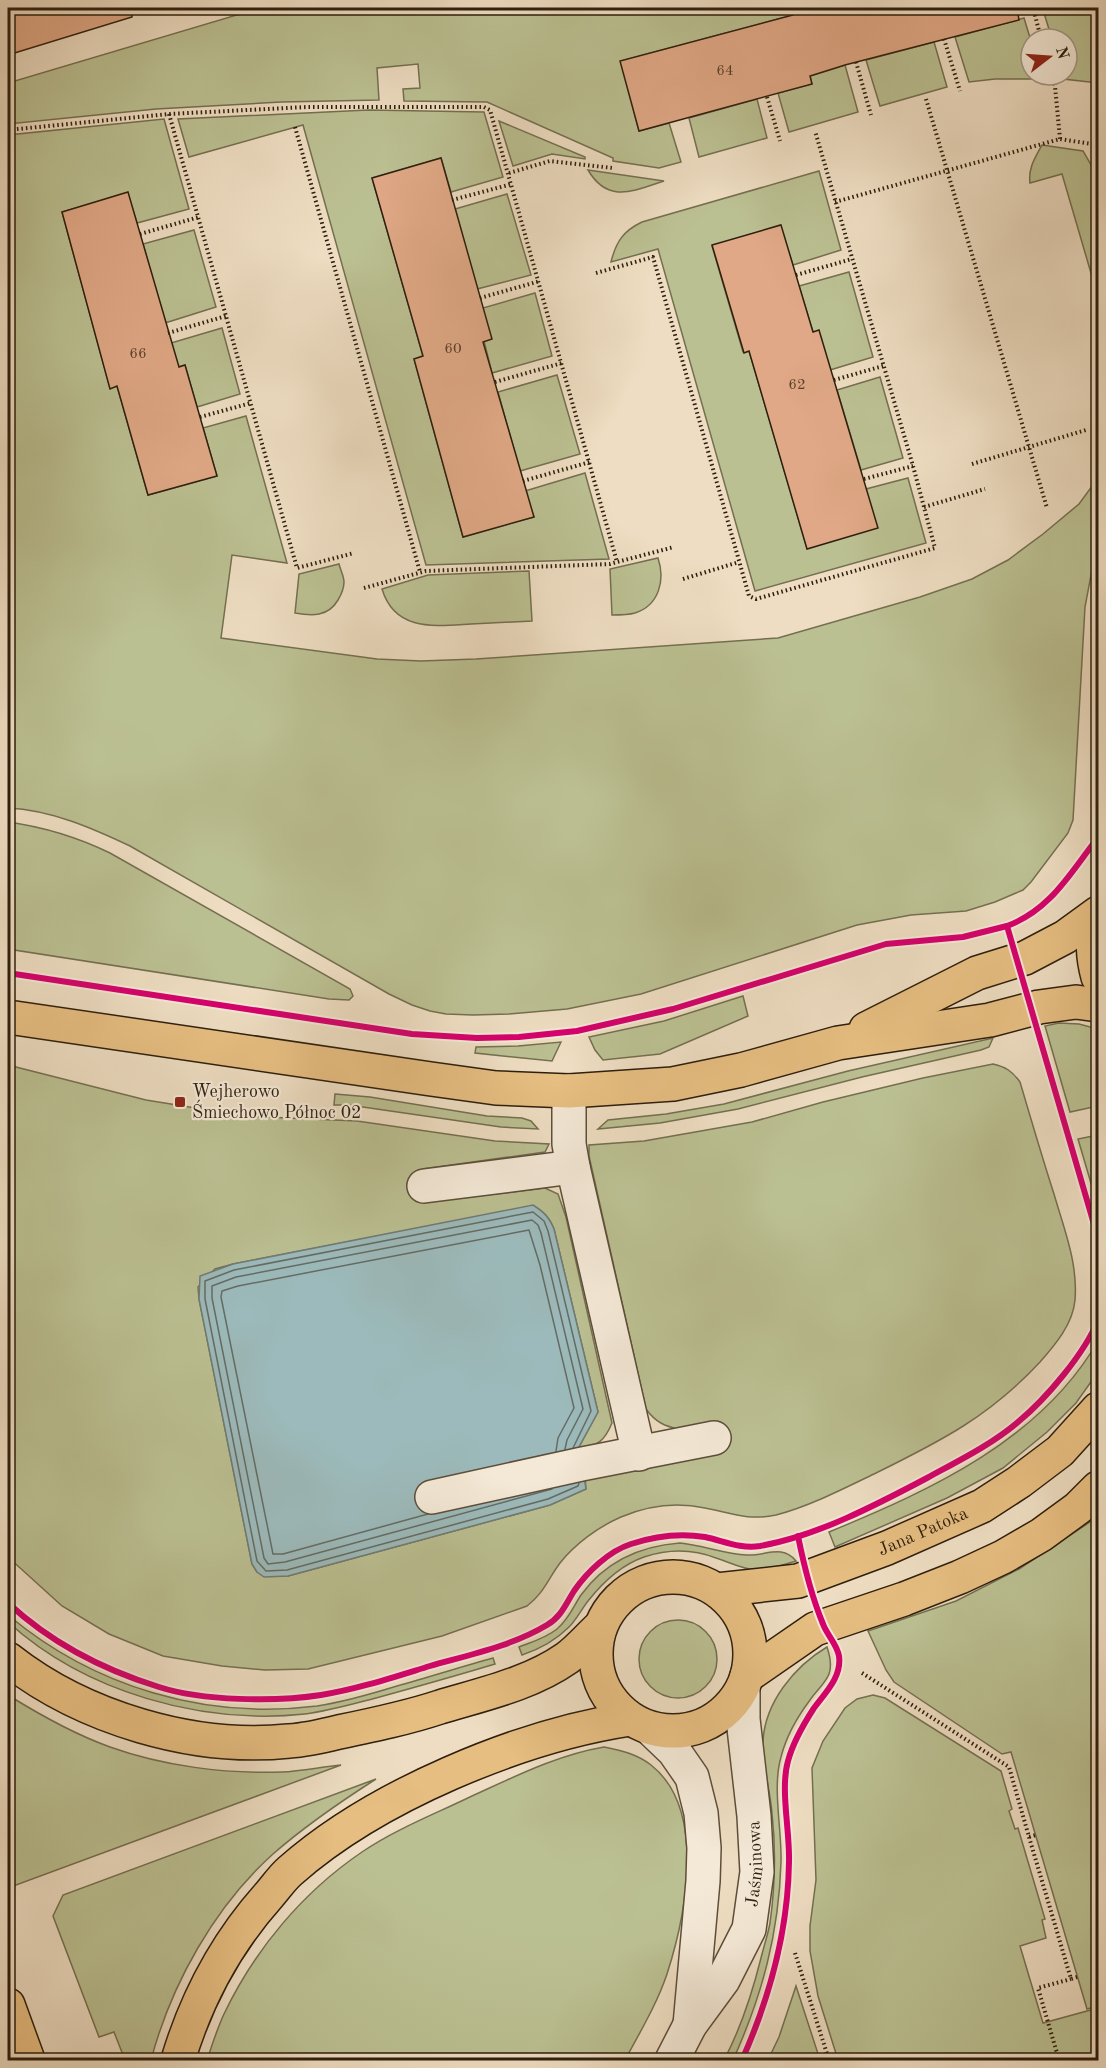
<svg xmlns="http://www.w3.org/2000/svg" width="1106" height="2068" font-family="'Old Standard TT',serif">
	<style>
		.green { fill: #bbc092; stroke: #746f50; stroke-width: 1.5 }
		.water { fill: #9cbabb; stroke: #707c75; stroke-width: 1.5 }
		.lines { fill: none; stroke-linecap: round; stroke-linejoin: round }
		.shore { stroke: #646c64; stroke-width: 1.5 }
		.building { fill: #e0a886; stroke: #2d1e0d; stroke-width: 1.5 }
		.minor-casing { stroke: #5d4e3a; stroke-width: 36 }
		.major-casing { stroke: #2d1e0d; stroke-width: 36 }
		.path { stroke: #2d1e0d; stroke-width: 4; stroke-dasharray: 1.5 3; stroke-linecap: butt }
		.minor { stroke: #f4e9d7; stroke-width: 33 }
		.major { stroke: #e7be81; stroke-width: 33 }
		.cycleway-casing { stroke: #f4e9d7; stroke-width: 10 }
		.cycleway { stroke: #d6006c; stroke-width: 6 }
		.poi-dot { fill: #8f2418; stroke: #f4e9d7; stroke-width: 2 }
		.labels { text-anchor: middle; dominant-baseline: central; stroke-width: 4.5; stroke-linejoin: round; paint-order: stroke }
		.number-label { font-size: 15px; fill: #5a402b }
		.poi-label { font-size: 18px; fill: #2d1e0d; stroke: #f4e9d7; text-anchor: start }
		.street-label { font-size: 18px; fill: #2d1e0d; stroke: #f4e9d7 }
	</style>
	<rect width="100%" height="100%" fill="#eeddc2"/>
	<filter id="stains"><feTurbulence type="fractalNoise" baseFrequency=".00333" numOctaves="4"/><feColorMatrix values="0 0 0 0 .2 0 0 0 0 .09 0 0 0 0 .02 0 0 0 .5 -.17"/></filter>
	<radialGradient id="worn" r=".72"><stop offset=".6" stop-color="#630" stop-opacity="0"/><stop offset="1" stop-color="#630" stop-opacity=".3"/></radialGradient>
	<g class="green">
		<path d="M260 8H791L793 15 621 61 639 131 669 123 681 162 659 168 613 161V158L487 102 404 101 403 89 420 88 418 64 377 68 379 100 281 102 156 109 8 124V83Z"/>
		<path d="M1065 8H1098V83L1063 79 1062 75H1067V39H1052L1044 13Z"/>
		<path d="M1024 18 1031 41V75H1040L1041 79H995L969 82 955 37Z"/>
		<path d="M934 42 947 87 880 106 866 60Z"/>
		<path d="M845 65 858 112 789 132 778 93 812 84 810 76Z"/>
		<path d="M757 99 767 138 699 157 689 118Z"/>
		<path d="M368 110 484 112 503 177 451 192 441 158 372 178 423 356 414 359 463 537 534 517 525 491 585 473 609 559 426 565 303 125 189 157 178 119Z"/>
		<path d="M164 119 189 209 137 223 127 193 62 212 110 388 117 386 148 495 217 476 203 428 246 416 287 563 232 555 221 638 377 659 421 661 476 659 778 638 920 597 972 579 1008 560 1043 534 1079 504 1098 478V538L1085 607 1073 820 1068 833 1031 882 1023 890 995 902 966 911 911 915 857 925 641 994 567 1009 509 1014 473 1015 446 1014 430 1011 412 1005 389 994 130 846C92 828 51 810 8 808V135Z"/>
		<path d="M499 121 585 157V159L552 154 513 166Z"/>
		<path d="M1042 145 1083 151 1098 177V297L1062 174 1030 183C1028 168 1035 158 1042 145Z"/>
		<path d="M588 170 664 181C633 191 608 204 588 170Z"/>
		<path d="M819 171 841 250 793 265 780 225 712 246 743 352 749 351 807 548 866 489 908 478 926 543 755 591 658 249 611 262C616 242 623 231 642 222Z"/>
		<path d="M507 194 531 275 477 289 455 209Z"/>
		<path d="M194 230 216 307 165 323 143 244Z"/>
		<path d="M849 272 873 357 830 370 813 332 799 286Z"/>
		<path d="M535 293 552 356 492 373 484 341 483 308Z"/>
		<path d="M222 328 240 394 197 407 185 365 178 367 171 343Z"/>
		<path d="M557 375 580 454 520 471 498 392Z"/>
		<path d="M880 377 903 458 861 470 837 390Z"/>
		<path d="M658 558C665 579 660 605 635 613 628 615 619 615 612 615L610 569Z"/>
		<path d="M339 564C340 569 344 576 344 582 344 588 341 595 338 600 328 617 312 616 295 613L299 574Z"/>
		<path d="M529 571 532 621C512 622 492 623 471 624 435 626 395 632 382 589L428 575Z"/>
		<path d="M8 822C44 827 77 837 110 853L350 989 353 996 349 1000 329 999 8 949Z"/>
		<path d="M743 996 748 1016 660 1054 603 1060 595 1050 589 1037 664 1021Z"/>
		<path d="M1059 1023 1079 1024 1098 1029V1106L1070 1112 1045 1026Z"/>
		<path d="M993 1038 989 1047 981 1050 862 1077 738 1109 660 1123 598 1129 608 1120 666 1114 724 1104 848 1071Z"/>
		<path d="M561 1042 552 1061 475 1053 476 1047 518 1046Z"/>
		<path d="M993 1064C1006 1067 1012 1071 1020 1082 1031 1119 1042 1157 1054 1194 1064 1229 1078 1263 1075 1300 1073 1324 1055 1345 1040 1362 990 1416 941 1441 876 1473 845 1488 810 1506 776 1515 748 1521 731 1513 705 1508 677 1502 647 1506 621 1517 598 1527 575 1544 560 1563 548 1579 544 1593 527 1606L442 1636 308 1669 265 1670 222 1666 163 1656 109 1634 62 1606 8 1557V1065L146 1100 245 1116 357 1121 495 1141 549 1144 545 1152 423 1169 427 1202 545 1188 558 1194 566 1217 612 1423C604 1442 599 1444 579 1450V1447L598 1412 554 1229C549 1217 544 1212 533 1206L233 1264 215 1269 198 1287 199 1299 252 1564 257 1572 288 1576 550 1505 586 1489 585 1477 681 1430C665 1426 656 1423 646 1409L589 1156V1145L644 1141 752 1122 823 1102 923 1078Z"/>
		<path d="M335 1094 370 1097 487 1116 522 1118 531 1121 538 1129 501 1127 349 1105H334Z"/>
		<path d="M1098 1135V1207L1078 1139Z"/>
		<path d="M1098 1341V1372L1076 1403 1047 1432 1003 1468 947 1498 835 1547 829 1532C931 1490 1041 1440 1098 1341Z"/>
		<path d="M1098 1515V2006L1087 2009 1011 1752 1002 1754 894 1682 886 1670 868 1631 956 1601 1019 1569 1090 1522Z"/>
		<path d="M680 1543C702 1545 724 1554 747 1555 766 1556 782 1544 796 1561 783 1565 769 1570 756 1570 742 1569 729 1562 716 1558 693 1549 668 1549 644 1557 621 1565 603 1582 588 1601 581 1610 576 1620 569 1627 555 1641 540 1649 522 1655L519 1647C532 1642 546 1638 557 1629 569 1619 573 1607 581 1595 605 1562 640 1546 680 1543Z"/>
		<path d="M8 1615C94 1687 205 1720 317 1706 344 1702 371 1694 397 1686 429 1677 461 1667 493 1658L495 1664C455 1676 416 1687 376 1698 353 1704 329 1711 305 1714 201 1725 85 1692 8 1622Z"/>
		<circle cx="678" cy="1659" r="39"/>
		<path d="M827 1647C830 1656 832 1666 829 1674 825 1684 815 1692 810 1700 798 1716 786 1737 781 1757 772 1788 782 1829 781 1862 779 1933 762 1996 733 2060H724C741 2028 752 1994 761 1958 764 1946 768 1934 770 1923 775 1887 776 1849 772 1813 770 1789 762 1765 763 1741 765 1702 795 1666 827 1647Z"/>
		<path d="M8 1695C40 1715 74 1734 110 1747 163 1766 225 1774 282 1772 301 1771 321 1767 341 1765L8 1888Z"/>
		<path d="M873 1695 885 1698 1001 1771 1012 1809 1009 1811 1015 1829 1018 1828 1045 1919 1042 1920 1046 1938 1020 1946 1043 2023 1098 2008V2052L1073 2060H838L818 1996 810 1951V1926L816 1880 812 1768 823 1741 845 1708 857 1699Z"/>
		<path d="M604 1747C620 1750 637 1754 651 1765 707 1809 686 1915 667 1974 657 2004 640 2032 625 2060H207C212 2045 217 2029 224 2014 255 1949 303 1892 362 1852 396 1829 435 1814 472 1796 514 1777 557 1755 604 1747Z"/>
		<path d="M376 1779C340 1802 305 1826 273 1854 214 1907 171 1985 151 2060H125L114 2032 99 2037 53 1916 63 1895Z"/>
		<path d="M796 1986 820 2060H768L779 2037Z"/>
	</g>
	<path class="water" d="M533 1205C544 1212 549 1217 554 1229L598 1412 579 1447 586 1489 550 1505 288 1576 264 1577 257 1572 252 1564 199 1299 200 1276 233 1264Z"/>
	<g class="lines">
		<g class="shore">
			<path d="M573 1448 591 1411 548 1231 544 1221 533 1212 234 1270 205 1281V1299L257 1561 266 1571 287 1570 548 1499 578 1486 579 1483"/>
			<path d="M552 1489 285 1562 268 1564 264 1558 212 1298V1286L236 1277 532 1220 538 1225 541 1233 583 1409 567 1440 565 1449"/>
			<path d="M428 1514 283 1554H273L221 1297 222 1291 238 1286 529 1230 540 1265 574 1408 558 1438 556 1451"/>
		</g>
	</g>
	<g class="building">
		<path d="M8 8H131L132 17 8 55Z"/>
		<path d="M791 8H1017L1019 20 845 65 810 76 812 84 639 131 620 61 793 15Z"/>
		<path d="M441 158 492 339 483 342 534 517 463 537 414 359 423 356 372 178Z"/>
		<path d="M128 192 179 367 185 365 217 476 148 495 117 386 110 389 62 212Z"/>
		<path d="M781 225 813 332 819 330 878 528 807 549 749 351 744 353 712 245Z"/>
	</g>
	<g class="lines">
		<defs>
			<g id="minor">
				<path d="M569 1091V1144L573 1167 639 1454"/>
				<path d="M424 1186 573 1167"/>
				<path d="M432 1497 582 1464 714 1438"/>
				<path d="M651 1729 674 1751 692 1777 701 1813 704 1848 703 1881 690 2025"/>
				<path id="s1" d="M672 2060 690 2025 723 1980 749 1929 757 1872 754 1816 743 1719V1688"/>
			</g>
			<g id="major">
				<path d="M1098 922C1091 941 1093 958 1098 977"/>
				<path d="M8 1017 431 1079 496 1088 569 1091 673 1084 741 1070 838 1043 990 1020 1039 1007 1076 1002 1098 1005"/>
				<path d="M866 1029 977 973 1025 958 1065 937 1098 913"/>
				<circle cx="673" cy="1654" r="77"/>
				<path id="s2" d="M717 1590 798 1581 887 1548 982 1506 1019 1482 1060 1451 1098 1409"/>
				<path d="M8 1659C83 1718 194 1751 289 1741 306 1740 323 1736 339 1732 373 1725 407 1718 440 1707 483 1694 530 1684 567 1658 579 1649 589 1637 600 1627"/>
				<path d="M747 1676 815 1629 904 1599 960 1577 1003 1557 1041 1535 1078 1508 1098 1488"/>
				<path d="M8 2005 28 2060"/>
				<path d="M178 2060C196 2000 227 1942 269 1895 276 1887 282 1878 290 1871 375 1796 519 1736 630 1719"/>
			</g>
		</defs>
		<use href="#minor" class="minor-casing"/>
		<use href="#major" class="major-casing"/>
		<g class="path">
			<path d="M1035 15 1041 39"/>
			<path d="M944 39 960 91"/>
			<path d="M856 62 871 115"/>
			<path d="M1052 75 1055 86 1060 139"/>
			<path d="M767 97 780 141"/>
			<path d="M926 99 1047 508"/>
			<path d="M169 114 297 568 354 553"/>
			<path d="M295 127 420 572"/>
			<path d="M8 130 169 114 307 107H484L490 110 617 562 674 547"/>
			<path d="M509 173 550 161 613 168"/>
			<path d="M452 200 512 184"/>
			<path d="M835 202 1060 139 1098 145"/>
			<path d="M140 234 199 217"/>
			<path d="M596 273 653 257 749 596 756 599 935 548 913 466 815 131"/>
			<path d="M796 275 852 259"/>
			<path d="M480 298 540 281"/>
			<path d="M168 333 226 316"/>
			<path d="M834 380 883 366"/>
			<path d="M495 382 562 363"/>
			<path d="M200 417 251 403"/>
			<path d="M972 464 1086 430"/>
			<path d="M864 479 913 466"/>
			<path d="M523 481 590 462"/>
			<path d="M924 507 985 489"/>
			<path d="M683 579 739 562"/>
			<path d="M364 588 426 571 610 564 617 562"/>
			<path d="M862 1673 1009 1767 1029 1837 1036 1835"/>
			<path d="M1029 1837 1071 1979 1077 1977"/>
			<path d="M795 1953 829 2060"/>
			<path d="M1059 2060 1038 1988 1071 1979"/>
		</g>
		<use href="#minor" class="minor"/>
		<use href="#major" class="major"/>
		<defs>
			<g id="cycleway">
				<path d="M1098 834 1093 844C1068 877 1048 911 1007 926L1098 1238"/>
				<path d="M8 973 412 1034 477 1038 519 1037 577 1031 673 1009 886 944 963 937 1007 926"/>
				<path d="M8 1603C50 1642 104 1670 159 1687 202 1701 276 1702 321 1695 358 1689 394 1677 430 1666 469 1655 512 1646 547 1625 561 1617 566 1604 574 1591 587 1572 609 1551 631 1544 655 1536 680 1533 705 1537 724 1541 740 1549 760 1546 817 1536 876 1505 927 1478 958 1461 991 1445 1018 1422 1046 1399 1085 1353 1098 1320"/>
				<path d="M742 2060C770 1997 788 1931 789 1862 790 1831 780 1789 788 1761 793 1742 803 1725 814 1708 825 1693 842 1677 839 1656 837 1644 827 1635 823 1624 811 1595 804 1566 798 1536"/>
			</g>
		</defs>
		<use href="#cycleway" class="cycleway-casing"/>
		<use href="#cycleway" class="cycleway"/>
	</g>
	<rect class="poi-dot" x="174" y="1096" width="12" height="12" rx="3"/>
	<g class="labels">
		<g class="number-label">
			<text x="725" y="71">64</text>
			<text x="453" y="349">60</text>
			<text x="138" y="354">66</text>
			<text x="797" y="385">62</text>
		</g>
		<g class="poi-label">
			<text x="192" y="1092">Wejherowo<tspan x="192" dy="21">Śmiechowo Północ 02</tspan></text>
		</g>
		<g class="street-label">
			<text stroke="none"><textPath href="#s2" startOffset="216">Jana Patoka</textPath></text>
			<text stroke="none"><textPath href="#s1" startOffset="218">Jaśminowa</textPath></text>
		</g>
	</g>
	<rect width="1106" height="2068" fill="none" stroke="#eeddc2" stroke-width="30"/>
	<rect x="9" y="9" width="1088" height="2050" fill="none" stroke="#2d1e0d" stroke-width="3"/>
	<rect x="15" y="15" width="1076" height="2038" fill="none" stroke="#2d1e0d" stroke-width="1.5"/>
	<g transform="translate(1049 57) rotate(73)"><circle r="28" fill="#f4e9d7" stroke="#a49886" stroke-width="1.5"/>
	<path d="M0-4.5L10 22L0 15L-10 22Z" fill="#8f2418"/>
	<text y="-9" font-size="16" font-weight="bold" text-anchor="middle" fill="#2d1e0d">N</text>
	</g>
	<rect width="100%" height="100%" filter="url(#stains)"/>
	<rect width="100%" height="100%" fill="url(#worn)"/>
</svg>
